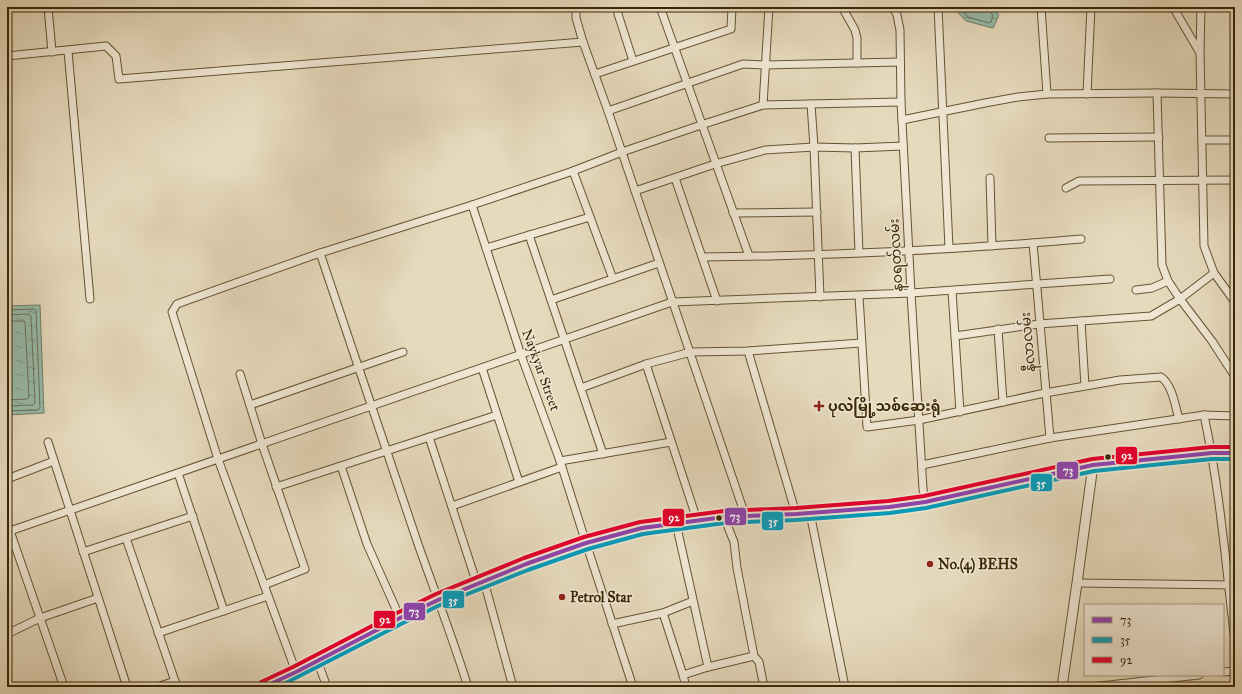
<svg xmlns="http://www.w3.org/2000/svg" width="1242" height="694" font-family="'IM FELL Great Primer','Noto Sans Myanmar',serif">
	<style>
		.water { fill: url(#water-ripples); stroke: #727f68 }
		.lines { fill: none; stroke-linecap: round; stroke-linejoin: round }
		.shore { stroke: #697057; stroke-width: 1 }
		.minor-casing { stroke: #665332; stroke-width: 9 }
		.tertiary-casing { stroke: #665332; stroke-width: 11 }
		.primary-casing { stroke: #3b2604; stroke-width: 13 }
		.minor { stroke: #efe7d4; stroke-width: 7 }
		.tertiary { stroke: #efe7d4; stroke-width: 9 }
		.primary { stroke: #e6dabd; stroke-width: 11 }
		.bus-1-casing { stroke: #efe7d4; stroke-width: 7 }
		.bus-2-casing { stroke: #efe7d4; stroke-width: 7 }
		.bus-3-casing { stroke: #efe7d4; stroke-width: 7 }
		.bus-1 { stroke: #8e44ad; stroke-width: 4 }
		.bus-2 { stroke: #069cba; stroke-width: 4 }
		.bus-3 { stroke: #e4002b; stroke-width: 4 }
		.poi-dot { fill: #8f2418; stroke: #efe7d4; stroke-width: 1.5 }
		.bus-dot { fill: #3b2604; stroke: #efe7d4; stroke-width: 1.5 }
		.labels { text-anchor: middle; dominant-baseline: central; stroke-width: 3; stroke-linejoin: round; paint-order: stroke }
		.street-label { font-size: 14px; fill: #3b2604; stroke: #efe7d4 }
		.poi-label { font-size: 14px; font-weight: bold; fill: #3b2604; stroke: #efe7d4; text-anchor: start }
		.line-badge { stroke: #efe7d4; stroke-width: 1.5 }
		.badge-label { font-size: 11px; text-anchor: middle; font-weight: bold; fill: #fff }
	</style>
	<defs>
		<pattern id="water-ripples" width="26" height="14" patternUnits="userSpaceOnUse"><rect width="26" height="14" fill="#97bbaa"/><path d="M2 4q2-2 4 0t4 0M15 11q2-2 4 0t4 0" fill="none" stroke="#7c9888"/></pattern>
	</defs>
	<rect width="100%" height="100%" fill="#e6dabd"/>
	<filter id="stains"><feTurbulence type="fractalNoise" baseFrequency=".005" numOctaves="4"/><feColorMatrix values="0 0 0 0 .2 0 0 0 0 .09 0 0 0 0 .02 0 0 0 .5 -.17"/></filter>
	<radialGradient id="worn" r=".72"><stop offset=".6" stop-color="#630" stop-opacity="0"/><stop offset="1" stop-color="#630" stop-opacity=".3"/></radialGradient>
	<g class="water">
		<path d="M953 7H991L999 15 993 28 966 21Z"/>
		<path d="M40 305 44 413 7 415V306Z"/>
	</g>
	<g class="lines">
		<g class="shore">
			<path d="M959 7 968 17 989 23 991 22 993 16 989 10V7"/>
			<path d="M7 310 34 309 36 311 40 408 38 410 7 411"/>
			<path d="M7 315 29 314 31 316 35 403 33 405 7 406"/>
			<path d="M7 321H24L25 322 29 397 27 399 7 400"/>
		</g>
		<defs>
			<g id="minor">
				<path d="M48 7 52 52"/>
				<path d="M576 7V18L583 42 608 111 745 515"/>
				<path d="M617 7 618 14 633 61"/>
				<path d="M660 7 749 256"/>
				<path d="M842 7 855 30 857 38V63"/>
				<path d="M893 7 897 15 900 30 901 102 911 293 923 489 925 502"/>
				<path d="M938 7 949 248"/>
				<path d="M1041 7 1047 94"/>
				<path d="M1173 7 1200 53"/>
				<path d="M1201 7 1200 53 1204 246 1214 273 1235 302"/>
				<path d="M68 51 90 299"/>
				<path d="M7 56 106 46 116 56 119 79 583 42"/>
				<path d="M595 74 731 29 732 7"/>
				<path d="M1157 93 1162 265 1168 281 1180 299 1212 341 1234 375 1235 380"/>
				<path d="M1087 94 1091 7"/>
				<path d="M811 104 814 147 820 297"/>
				<path d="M763 105 769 7"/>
				<path d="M608 111 743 64 765 65 900 62"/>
				<path d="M902 120 985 103 1018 97 1047 94 1157 93 1235 94"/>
				<path d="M1049 138 1159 137"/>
				<path d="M1202 140H1235"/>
				<path d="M855 148 859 253"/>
				<path d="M573 171 613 279"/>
				<path d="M675 178 717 301"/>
				<path d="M990 178 992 246"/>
				<path d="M1066 188 1079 181 1235 180"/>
				<path d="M635 191 715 164 765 150 814 147 855 148 903 146"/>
				<path d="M472 205 521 355 560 461 586 543 633 687"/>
				<path d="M733 213 817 212"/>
				<path d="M529 235 603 454"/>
				<path d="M1033 243 1050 438"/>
				<path d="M486 248 590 217"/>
				<path d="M320 253C353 350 385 447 418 544 435 592 453 639 468 687"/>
				<path d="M702 257C829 256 955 250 1081 239"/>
				<path d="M1136 290 1152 288 1168 281"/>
				<path d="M952 291 960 412"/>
				<path d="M859 296 867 427 919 420 1045 393 1120 380 1161 377C1173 386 1175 406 1179 419"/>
				<path d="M551 300 659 263"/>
				<path d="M1081 321 1085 386"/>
				<path d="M998 329 1003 402"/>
				<path d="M955 336 1039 324 1151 316 1180 299 1214 273"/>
				<path d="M748 351 796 514"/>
				<path d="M646 364 697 520"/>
				<path d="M482 368 519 482"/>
				<path d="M240 374 262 444 305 569 264 585"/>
				<path d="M581 388 646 364 691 352 748 351 861 343"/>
				<path d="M250 405 403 352"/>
				<path d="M1204 415C1220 490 1226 566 1235 642"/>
				<path d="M429 437 477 584"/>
				<path d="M48 442 127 687"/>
				<path d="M560 461 671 442"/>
				<path d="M922 465 1050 438 1204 415 1235 416"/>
				<path d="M341 466 367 544 400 618"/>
				<path d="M178 473 224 611"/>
				<path d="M7 479 54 461"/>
				<path d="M276 487 497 415"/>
				<path d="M452 506 562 467"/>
				<path d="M810 513 845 687"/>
				<path d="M724 517 734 542 737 568 754 656 759 662 764 687"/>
				<path d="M676 523 708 667"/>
				<path d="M10 531 64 687"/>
				<path d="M7 532 672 302 911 293 1110 279"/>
				<path d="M126 538 177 687"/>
				<path d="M83 552 193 516"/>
				<path d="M484 581 513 687"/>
				<path d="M1077 583 1235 585"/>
				<path d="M663 613 683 675"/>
				<path d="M612 624 663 613 693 601"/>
				<path d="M158 633 268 596"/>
				<path d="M7 634 40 618 98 598"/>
				<path d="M317 660 327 687"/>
				<path d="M296 672 218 459 172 312 177 304 320 253 472 205 573 171 622 152 701 125 763 105 901 102"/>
				<path d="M1223 672 1235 671"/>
				<path d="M157 687 175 681"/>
				<path d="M686 687 683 675 708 667 754 656"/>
				<path d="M1091 687 1199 675"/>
			</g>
			<path id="tertiary" d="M1062 687 1077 583 1093 465"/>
			<path id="primary" d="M264 687 296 672 400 618 438 600 526 564 586 543 642 528 724 517 796 514 889 507 925 502 1093 465 1212 453H1235"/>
		</defs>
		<use href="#minor" class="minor-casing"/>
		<use href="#tertiary" class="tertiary-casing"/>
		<use href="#primary" class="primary-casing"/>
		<use href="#minor" class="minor"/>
		<use href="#tertiary" class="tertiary"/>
		<use href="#primary" class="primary"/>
		<defs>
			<path id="bus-1" d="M264 687 296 672 400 618 438 600 526 564 586 543 642 528 724 517 796 514 889 507 925 502 1093 465 1212 453H1235"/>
			<path id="bus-2" d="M278 687 403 623 440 605 528 570 588 549 643 534 725 523 796 520 890 513 926 508 1094 471 1212 459H1235"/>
			<path id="bus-3" d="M261 682 293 667 397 613 436 594 524 558 584 537 640 522 724 511 796 508 888 501 924 496 1092 459 1211 447H1235"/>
		</defs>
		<use href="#bus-1" class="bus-1-casing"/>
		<use href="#bus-2" class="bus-2-casing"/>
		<use href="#bus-3" class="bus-3-casing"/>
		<use href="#bus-1" class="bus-1"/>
		<use href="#bus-2" class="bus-2"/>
		<use href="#bus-3" class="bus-3"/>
	</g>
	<g class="poi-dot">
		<path d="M817 400h4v4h4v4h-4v4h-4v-4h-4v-4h4z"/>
		<circle cx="930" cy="564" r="4"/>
		<circle cx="562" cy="597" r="4"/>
	</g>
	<g class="bus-dot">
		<circle cx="1108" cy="457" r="3.5"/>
		<circle cx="719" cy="518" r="3.5"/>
	</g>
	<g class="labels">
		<g class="street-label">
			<text transform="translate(896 255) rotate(-93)">နဝရတ်လမ်း</text>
			<text transform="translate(1028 342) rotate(-95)">နီလာလမ်း</text>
			<text transform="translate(541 370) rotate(70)">Naykyar Street</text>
		</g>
		<g class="poi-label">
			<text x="828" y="406">ပုလဲမြို့သစ်ဆေးရုံ</text>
			<text x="938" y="564">No.(4) BEHS</text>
			<text x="570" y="597">Petrol Star</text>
		</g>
	</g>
	<g class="line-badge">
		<rect x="1115" y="446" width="23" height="19" rx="4" fill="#e4002b"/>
		<rect x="1056" y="461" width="23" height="19" rx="4" fill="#8e44ad"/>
		<rect x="1030" y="473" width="23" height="19" rx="4" fill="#069cba"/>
		<rect x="724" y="507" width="23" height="19" rx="4" fill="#8e44ad"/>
		<rect x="662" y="508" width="23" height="19" rx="4" fill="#e4002b"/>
		<rect x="761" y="511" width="23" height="20" rx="4" fill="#069cba"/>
		<rect x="442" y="590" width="23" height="19" rx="4" fill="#069cba"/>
		<rect x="403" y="602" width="23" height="19" rx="4" fill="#8e44ad"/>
		<rect x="373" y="610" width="23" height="19" rx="4" fill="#e4002b"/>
	</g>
	<g class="badge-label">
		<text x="1127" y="459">92</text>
		<text x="1068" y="474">73</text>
		<text x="1041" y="487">35</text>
		<text x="735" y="520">73</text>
		<text x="674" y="521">92</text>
		<text x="773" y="525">35</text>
		<text x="453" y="604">35</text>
		<text x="414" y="615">73</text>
		<text x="385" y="623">92</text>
	</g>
	<rect width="1242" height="694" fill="none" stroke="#e6dabd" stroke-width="24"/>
	<rect x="8" y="8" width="1226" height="678" fill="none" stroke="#3b2604" stroke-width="2"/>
	<rect x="12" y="12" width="1218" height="670" fill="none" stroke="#3b2604"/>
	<rect x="1084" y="604" width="140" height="72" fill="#efe7d4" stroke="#a79a81"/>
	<rect x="1092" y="617" width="20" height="6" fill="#8e44ad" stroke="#a79a81"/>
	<text x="1120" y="624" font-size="12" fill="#3b2604">73</text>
	<rect x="1092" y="637" width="20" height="6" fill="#069cba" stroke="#a79a81"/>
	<text x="1120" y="644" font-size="12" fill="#3b2604">35</text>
	<rect x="1092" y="657" width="20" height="6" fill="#e4002b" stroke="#a79a81"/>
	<text x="1120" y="664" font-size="12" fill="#3b2604">92</text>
	<rect width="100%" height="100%" filter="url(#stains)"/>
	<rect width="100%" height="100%" fill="url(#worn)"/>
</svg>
